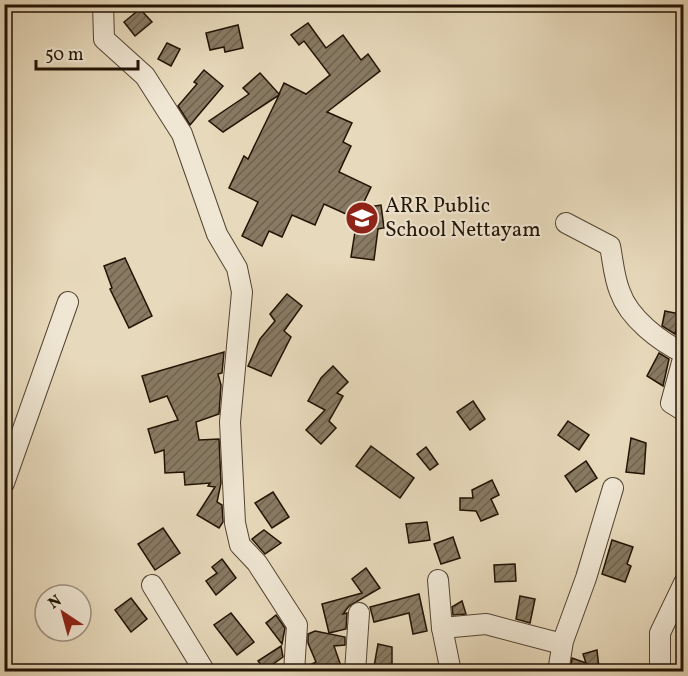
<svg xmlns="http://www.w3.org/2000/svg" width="688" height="676" font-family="Vollkorn,serif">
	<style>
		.building { fill: url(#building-hatch); stroke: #221304; stroke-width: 1.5 }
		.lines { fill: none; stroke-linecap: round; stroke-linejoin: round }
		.minor-casing { stroke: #534432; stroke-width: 22 }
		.minor { stroke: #efe6d3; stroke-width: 20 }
		.labels { text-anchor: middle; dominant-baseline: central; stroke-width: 4.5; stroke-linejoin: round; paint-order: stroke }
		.poi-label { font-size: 21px; fill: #221304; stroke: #efe6d3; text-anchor: start }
	</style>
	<defs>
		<pattern id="building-hatch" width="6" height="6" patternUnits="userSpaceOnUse" patternTransform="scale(1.5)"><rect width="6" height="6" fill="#887a63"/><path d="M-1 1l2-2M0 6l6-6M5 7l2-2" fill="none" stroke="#6f634f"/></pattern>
	</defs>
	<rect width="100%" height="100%" fill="#e7d9bb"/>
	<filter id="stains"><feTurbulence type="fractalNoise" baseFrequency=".00333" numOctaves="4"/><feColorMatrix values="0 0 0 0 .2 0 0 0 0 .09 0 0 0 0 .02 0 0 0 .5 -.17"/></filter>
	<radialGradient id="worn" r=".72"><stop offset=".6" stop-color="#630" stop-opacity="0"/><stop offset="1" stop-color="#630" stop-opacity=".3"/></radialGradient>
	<g class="building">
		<path d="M140 9 152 22 135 36 124 22Z"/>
		<path d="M308 23 326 48 343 35 361 60 368 54 380 71 327 112 352 123 343 142 351 146 339 172 371 187 361 208 381 205 384 228 378 229 374 260 351 257 357 219 324 204 315 225 292 215 282 237 269 231 262 246 242 236 258 202 229 188 244 156 248 159 279 95 223 132 209 121 249 94 243 88 260 73 279 94 284 83 306 94 330 75 304 41 299 45 291 35Z"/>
		<path d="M238 25 243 48 225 52 224 47 210 50 206 33Z"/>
		<path d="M167 43 180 49 171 66 158 59Z"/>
		<path d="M204 70 223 86 190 125 178 106 197 84 194 82Z"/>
		<path d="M125 258 152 316 129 328 110 289 112 288 104 266Z"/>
		<path d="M287 294 302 306 284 331 291 337 271 376 248 366 260 339 275 321 270 314Z"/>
		<path d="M665 311 680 314 675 334 662 326Z"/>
		<path d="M224 352 222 373 218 374 221 385 219 414 196 422 199 440 219 439 221 483 217 502 222 505 223 522 219 528 197 515 215 487 208 486 210 483 185 485 184 472 165 473 164 450 155 453 148 429 178 420 167 396 150 402 142 376Z"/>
		<path d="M659 353 669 359 663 386 647 376Z"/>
		<path d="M333 366 348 382 337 393 343 396 329 421 336 428 321 444 306 430 325 410 308 401 321 378Z"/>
		<path d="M473 401 485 419 470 430 457 412Z"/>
		<path d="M568 421 589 435 579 450 558 435Z"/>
		<path d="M631 438 646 443 644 474 626 472Z"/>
		<path d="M371 446 414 478 400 498 356 466Z"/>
		<path d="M426 447 438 464 430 470 417 454Z"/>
		<path d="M586 461 597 478 576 492 565 476Z"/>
		<path d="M492 480 499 495 491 499 498 514 481 521 476 511 460 510V498H473L472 490Z"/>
		<path d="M273 492 289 517 272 528 255 503Z"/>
		<path d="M427 522 430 540 409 543 406 524Z"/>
		<path d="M163 528 180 553 155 570 138 544Z"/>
		<path d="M264 530 281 543 265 554 252 539Z"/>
		<path d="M453 537 460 558 441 564 434 544Z"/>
		<path d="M612 540 633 547 627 564 631 566 625 582 602 574Z"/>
		<path d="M222 559 236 578 216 595 206 581 217 573 212 567Z"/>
		<path d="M515 564 516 581 495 582 494 565Z"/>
		<path d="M366 568 380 588 349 606 343 614 347 613 346 629 329 633 322 604 362 593 352 579Z"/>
		<path d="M419 594 427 631 413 634 409 613 374 622 370 607Z"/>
		<path d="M520 596 535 599 530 623 516 619Z"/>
		<path d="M131 598 147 619 131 632 115 610Z"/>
		<path d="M462 601 466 614 453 615 452 607Z"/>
		<path d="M231 613 254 642 237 655 214 625Z"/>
		<path d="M276 615 285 628 282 644 266 623Z"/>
		<path d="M315 631 345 637V645L334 646 343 672H306V667L316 662 308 643V634Z"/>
		<path d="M378 644 392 647V672H373Z"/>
		<path d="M281 646 283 657 265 670 258 661Z"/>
		<path d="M597 650 599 668 605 672H570L572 658 586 663 583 654Z"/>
	</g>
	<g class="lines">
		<defs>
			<g id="minor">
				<path d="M103 4 104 39 145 76 182 134 217 234 237 268 242 292 230 422 235 523 240 545 257 563 297 625 294 672"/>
				<path d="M566 223 610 246C613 261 614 278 620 292 629 318 660 342 684 353"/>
				<path d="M684 355 671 403 684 411"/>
				<path d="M4 483 68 302"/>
				<path d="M438 580 442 628 451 672"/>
				<path d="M152 585 205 672"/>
				<path d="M442 628 486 624 562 644"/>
				<path d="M355 672 359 613"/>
				<path d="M558 672 563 641 586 578 613 488"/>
				<path d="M660 672V633L684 583"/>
			</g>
		</defs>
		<use href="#minor" class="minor-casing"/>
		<use href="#minor" class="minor"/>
	</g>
	<defs>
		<symbol id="school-disc" viewBox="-11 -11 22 22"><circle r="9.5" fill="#8f2418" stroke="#efe6d3"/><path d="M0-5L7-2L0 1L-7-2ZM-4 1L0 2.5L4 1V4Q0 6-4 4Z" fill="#fff"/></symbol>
	</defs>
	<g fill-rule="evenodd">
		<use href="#school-disc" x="343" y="199" width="38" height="38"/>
	</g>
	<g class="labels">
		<g class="poi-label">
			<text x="385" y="206">ARR Public<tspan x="385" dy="24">School Nettayam</tspan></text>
		</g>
	</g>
	<rect width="688" height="676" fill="none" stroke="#e7d9bb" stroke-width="24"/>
	<rect x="6" y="6" width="676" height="664" fill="none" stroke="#221304" stroke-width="3"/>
	<rect x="12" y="12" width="664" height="652" fill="none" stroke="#221304" stroke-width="1.5"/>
	<g transform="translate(63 613) rotate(324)"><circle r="28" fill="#efe6d3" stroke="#9d9280" stroke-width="1.5"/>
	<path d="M0-4.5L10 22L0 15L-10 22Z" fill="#8f2418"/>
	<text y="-9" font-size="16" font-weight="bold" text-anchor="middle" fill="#221304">N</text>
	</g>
	<path d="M36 60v9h102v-9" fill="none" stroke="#221304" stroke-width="3"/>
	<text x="45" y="60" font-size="18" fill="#221304" stroke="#efe6d3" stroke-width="4.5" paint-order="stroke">50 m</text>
	<rect width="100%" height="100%" filter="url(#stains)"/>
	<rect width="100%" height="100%" fill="url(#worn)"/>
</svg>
